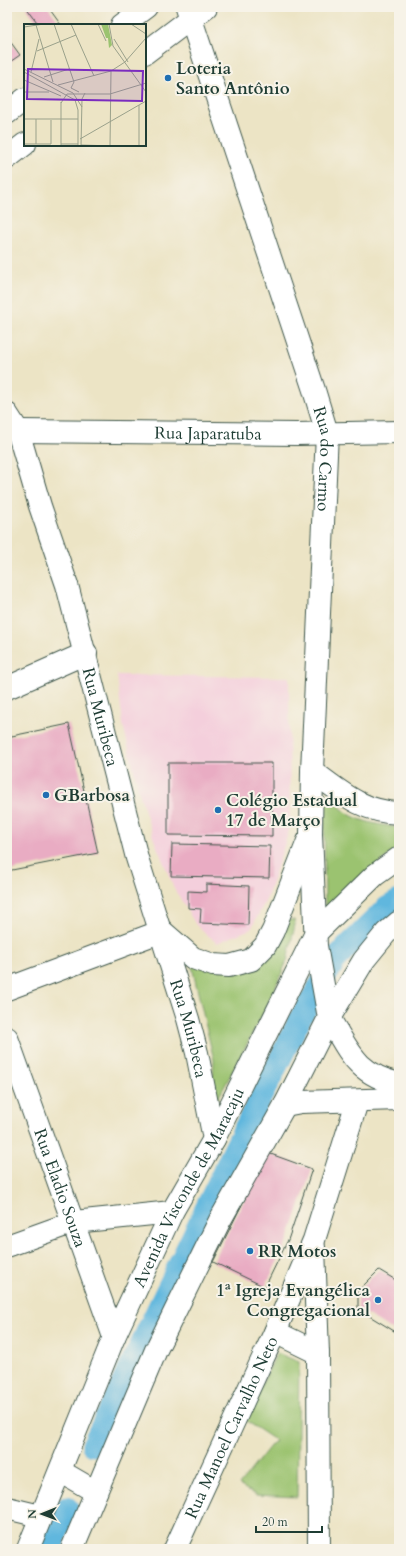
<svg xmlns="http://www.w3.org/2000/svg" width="406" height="1556" font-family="Cardo,serif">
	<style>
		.built { fill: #f4cfdc }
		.green { fill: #9bc370; stroke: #5d8052 }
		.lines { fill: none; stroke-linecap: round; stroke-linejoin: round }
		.canal { stroke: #61b7de; stroke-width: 23 }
		.building { fill: #e9acc3 }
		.street-casing { stroke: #3e564a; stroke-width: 24 }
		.secondary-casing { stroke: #3e564a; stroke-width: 24 }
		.street { stroke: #fff; stroke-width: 22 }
		.secondary { stroke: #fff; stroke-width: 22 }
		.poi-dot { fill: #1f6fb2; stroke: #f7f3e8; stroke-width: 1.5 }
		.labels { text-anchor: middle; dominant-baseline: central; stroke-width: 4; stroke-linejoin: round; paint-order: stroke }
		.poi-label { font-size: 17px; font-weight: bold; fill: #1f3d34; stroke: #f7f3e8; text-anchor: start }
		.street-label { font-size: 17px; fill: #1f3d34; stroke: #f7f3e8 }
		.inset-road { fill: none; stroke: #9aa18b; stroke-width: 1 }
		.view { fill: #7b2cbf; fill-opacity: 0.15; stroke: #7b2cbf; stroke-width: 2 }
		.inset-edge { fill: none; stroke: #1f3d34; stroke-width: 2 }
	</style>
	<rect width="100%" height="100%" fill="#f7f3e8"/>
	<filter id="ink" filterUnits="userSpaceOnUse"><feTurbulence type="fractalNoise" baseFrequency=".025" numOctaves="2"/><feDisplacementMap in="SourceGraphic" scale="8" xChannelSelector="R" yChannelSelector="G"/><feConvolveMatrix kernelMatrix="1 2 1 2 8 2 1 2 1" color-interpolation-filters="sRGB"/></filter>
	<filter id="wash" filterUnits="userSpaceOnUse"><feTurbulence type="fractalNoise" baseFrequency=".012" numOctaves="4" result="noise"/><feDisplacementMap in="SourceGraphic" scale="16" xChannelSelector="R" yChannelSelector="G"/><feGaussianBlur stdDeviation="0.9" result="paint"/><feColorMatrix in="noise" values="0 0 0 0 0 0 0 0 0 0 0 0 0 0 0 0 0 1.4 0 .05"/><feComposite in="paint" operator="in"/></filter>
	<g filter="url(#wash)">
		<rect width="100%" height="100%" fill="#ece4c5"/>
		<path class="built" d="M117 675 289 677 290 828 267 898 251 929 217 943 196 925 174 888 153 837 139 792 123 725Z"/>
		<g class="green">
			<path d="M324 791C332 798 339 807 347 813 360 822 384 826 399 827V846L325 911Z"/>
			<path d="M287 920H294L295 925 287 961 267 1006 211 1112 214 1060 191 963 249 971Z"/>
			<path d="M277 1353 299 1362 297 1497 256 1495 239 1485 275 1440 245 1420Z"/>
		</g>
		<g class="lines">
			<g class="canal">
				<path d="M93 1445 238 1142 302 1015 337 957 387 908 399 901"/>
				<path d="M50 1549 67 1508"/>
			</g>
		</g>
		<g id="blocks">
			<g class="building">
				<path d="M26 7H48L61 25H39Z"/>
				<path d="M7 37 20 55 7 64Z"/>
				<path d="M69 724 98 853 7 871V737Z"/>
				<path d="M168 763H272V836L168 835Z"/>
				<path d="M172 844 270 846 269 878 171 876Z"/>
				<path d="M206 884 249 886 248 925 200 923 201 909 188 908V891L206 892Z"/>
				<path d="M268 1153 312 1169 288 1240 265 1287 213 1262Z"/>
				<path d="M379 1270 399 1282V1334L358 1309V1291Z"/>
			</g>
		</g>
	</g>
	<g filter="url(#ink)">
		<use href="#blocks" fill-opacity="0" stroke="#3e564a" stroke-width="1"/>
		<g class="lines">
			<defs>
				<g id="street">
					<path id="s1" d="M18 431 296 434 399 432"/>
					<path d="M7 688 86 653"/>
					<path d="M7 989 162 931"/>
					<path d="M329 1018C350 1052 356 1074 399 1084"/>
					<path id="s2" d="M7 1038 114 1337"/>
					<path d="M285 1105 301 1102 399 1099"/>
					<path d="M7 1246 74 1222 172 1212"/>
					<path d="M314 1247 318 1353 319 1549"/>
					<path d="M275 1332 318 1353"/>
					<path d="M7 1508 40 1516"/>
					<path id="s3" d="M175 1549 275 1332 314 1240 357 1102"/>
				</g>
				<g id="secondary">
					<path id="s4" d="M187 7 314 390 327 433 312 771 311 834 316 946 329 1018"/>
					<path d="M122 25 146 7"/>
					<path d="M145 53 206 7"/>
					<path d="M7 113 25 99"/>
					<path d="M7 158 25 144"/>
					<path id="s5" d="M7 414 18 431 40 506 67 585 137 858 188 1019 197 1053 214 1139"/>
					<path d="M312 771C341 792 362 812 399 813"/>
					<path d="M163 932 193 958 213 965 229 966 251 960 265 946 273 931 308 841"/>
					<path d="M60 1471 96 1492"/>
					<path id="s6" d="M28 1549 114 1337 172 1212 214 1139 316 933 375 875 399 858"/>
					<path d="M72 1549 156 1350 220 1220 285 1105 329 1018 364 960 386 933 399 922"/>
				</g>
			</defs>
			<use href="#street" class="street-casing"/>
			<use href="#secondary" class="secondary-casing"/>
			<use href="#street" class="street"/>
			<use href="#secondary" class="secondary"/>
		</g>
	</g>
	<g class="poi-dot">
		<circle cx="168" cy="78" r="4"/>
		<circle cx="46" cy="795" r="4"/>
		<circle cx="218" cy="810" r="4"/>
		<circle cx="250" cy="1251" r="4"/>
		<circle cx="378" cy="1300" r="4"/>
	</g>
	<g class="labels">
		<g class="poi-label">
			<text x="176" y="68">Loteria<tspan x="176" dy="20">Santo Antônio</tspan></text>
			<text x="54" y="795">GBarbosa</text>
			<text x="226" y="800">Colégio Estadual<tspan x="226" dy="20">17 de Março</tspan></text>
			<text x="258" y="1251">RR Motos</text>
			<text x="370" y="1290" text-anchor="end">1ª Igreja Evangélica<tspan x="370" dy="20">Congregacional</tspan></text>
		</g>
		<g class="street-label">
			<text stroke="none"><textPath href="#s1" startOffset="190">Rua Japaratuba</textPath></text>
			<text stroke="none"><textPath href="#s4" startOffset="474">Rua do Carmo</textPath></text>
			<text stroke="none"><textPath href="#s5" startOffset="318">Rua Muribeca</textPath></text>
			<text stroke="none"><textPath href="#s5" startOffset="642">Rua Muribeca</textPath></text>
			<text stroke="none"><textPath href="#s2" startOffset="159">Rua Eladio Souza</textPath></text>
			<text stroke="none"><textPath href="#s6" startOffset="396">Avenida Visconde de Maracaju</textPath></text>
			<text stroke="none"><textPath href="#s3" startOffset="134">Rua Manoel Carvalho Neto</textPath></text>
		</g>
	</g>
	<g transform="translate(24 24)">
		<rect width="122" height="122" fill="#ece4c5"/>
		<path d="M77 0H84L88 21 85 24 84 14H82Z" fill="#9bc370"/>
		<path class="inset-road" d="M30 0 50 58M47 0 70 52M74 0 82 17M85 0 89 22 122 68M107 0 122 10M12 1 29 58M0 3 20 0M90 15 104 38M13 27 52 11M0 45 49 69 58 83M0 48 51 76 54 86V122M7 48 15 15M20 53 45 45M0 56 37 72M50 58 47 64 55 68M34 61 87 47 101 38 122 14M0 68H25M37 79 43 70H86L122 59M0 95H54M56 115 122 77M0 120H27M12 120V95M27 120V96M37 120H54M57 121 90 122M37 122V78M57 122 58 75 61 69M86 122 87 47M115 122V81"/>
		<path class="view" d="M4 45 119 47 118 77 3 75Z"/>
		<rect width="122" height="122" class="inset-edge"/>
	</g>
	<rect width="406" height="1556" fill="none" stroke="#f7f3e8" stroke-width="24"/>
	<g transform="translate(42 1514) rotate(269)" stroke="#f7f3e8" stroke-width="3" paint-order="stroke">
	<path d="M0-3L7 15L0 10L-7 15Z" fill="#1f3d34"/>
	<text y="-6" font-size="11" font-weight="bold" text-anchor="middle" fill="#1f3d34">N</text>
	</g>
	<path d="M256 1526v6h66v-6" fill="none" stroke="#1f3d34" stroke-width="2"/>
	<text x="262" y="1526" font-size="12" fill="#1f3d34" stroke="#f7f3e8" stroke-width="3" paint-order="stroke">20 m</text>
</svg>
